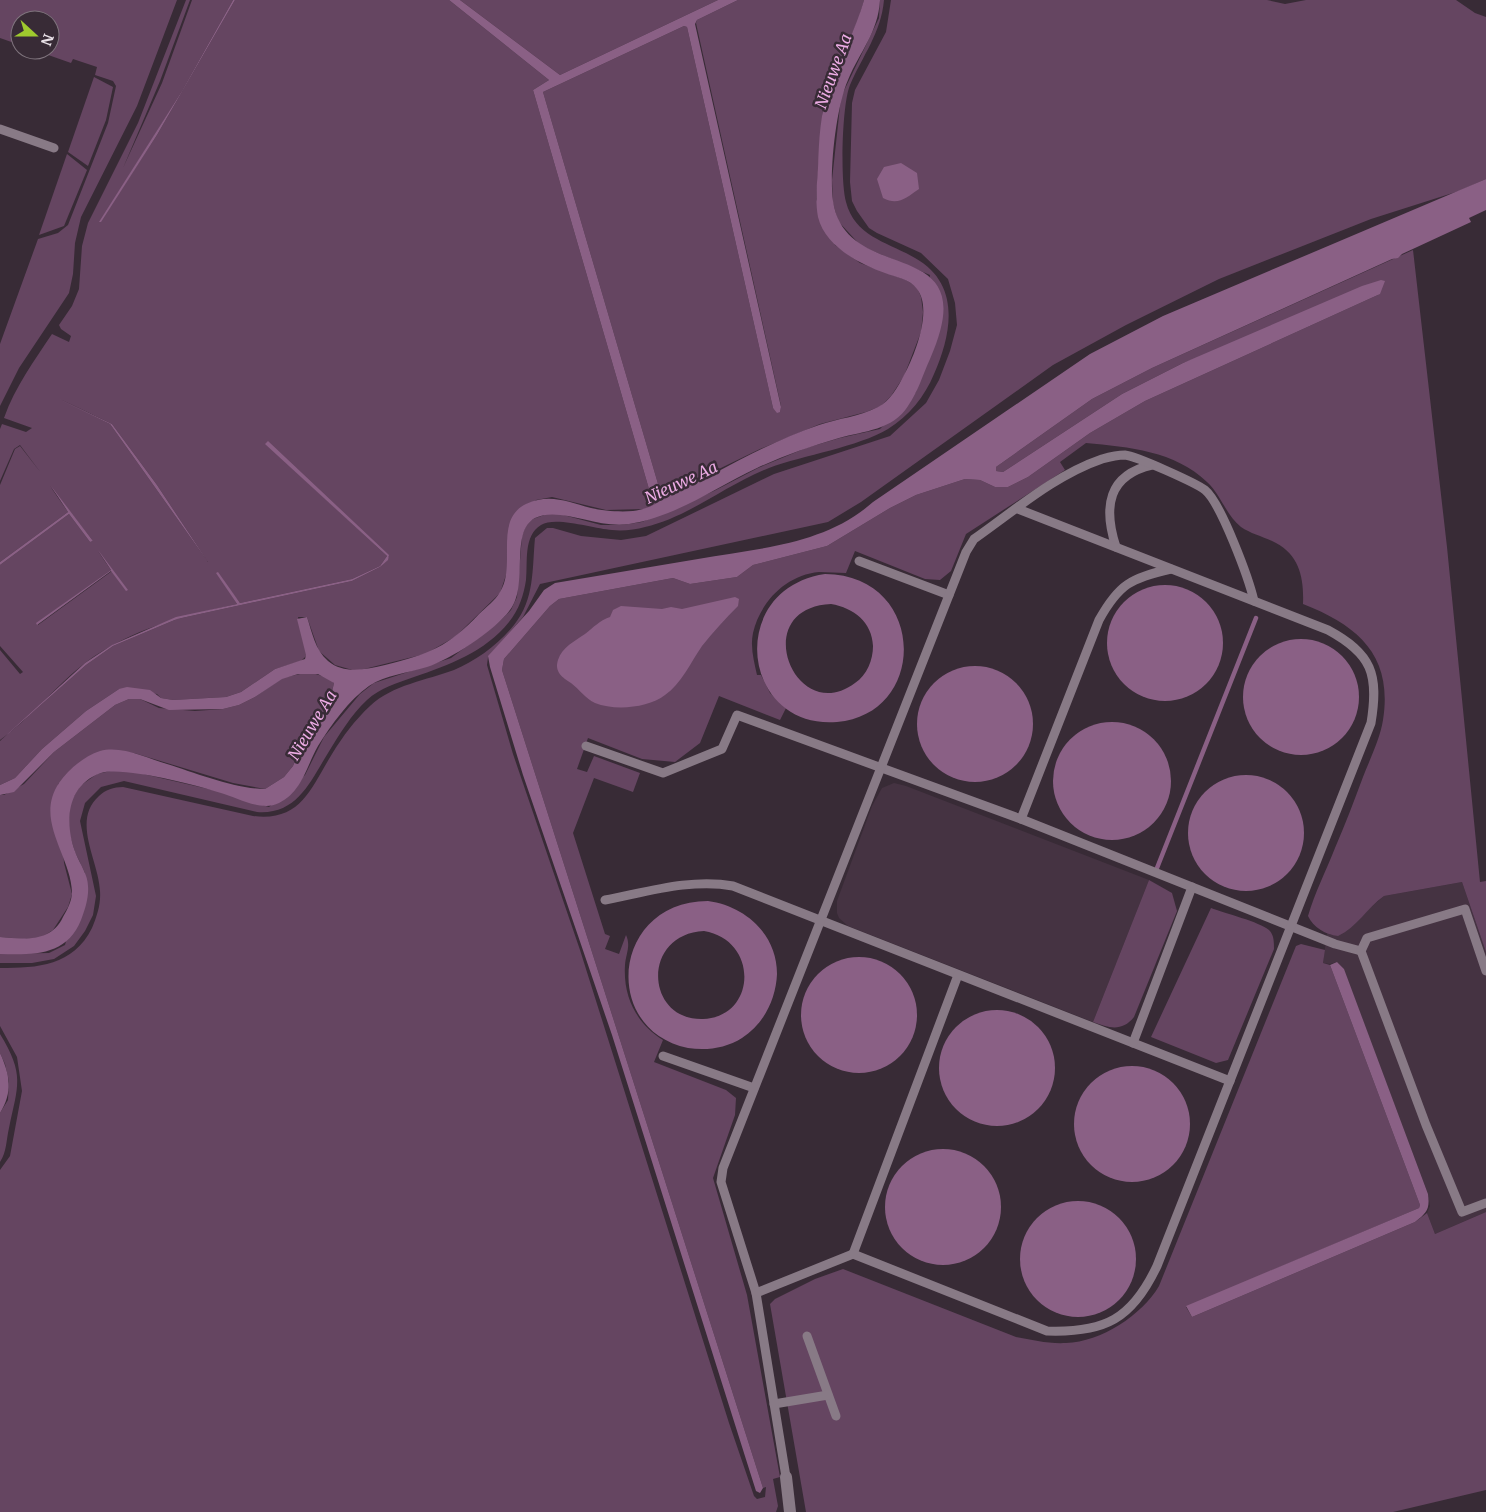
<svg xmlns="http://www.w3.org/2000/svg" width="1486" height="1512" font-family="Merriweather,serif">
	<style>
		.built { fill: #453342 }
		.green { fill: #654561; fill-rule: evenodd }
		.water { fill: #8a6085; fill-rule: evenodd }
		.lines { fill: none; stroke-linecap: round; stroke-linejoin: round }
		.stream { stroke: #8a6085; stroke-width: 4.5 }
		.lane { stroke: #887a86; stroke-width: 9 }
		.street { stroke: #887a86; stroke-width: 12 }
		.labels { text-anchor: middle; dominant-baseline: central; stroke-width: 5; stroke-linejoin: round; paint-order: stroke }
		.water-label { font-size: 16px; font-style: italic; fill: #edace5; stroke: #382b36 }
	</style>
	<rect width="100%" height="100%" fill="#382b36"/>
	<g class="built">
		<path d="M894 783 906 786 1149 880 1093 1022 848 926 839 918 837 913V901L872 806 882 788Z"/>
		<path d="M1462 882 1486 952V1212L1435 1234 1427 1213 1430 1206 1428 1194 1344 970 1337 962 1330 964 1323 963 1327 933 1331 935 1364 913 1384 896Z"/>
	</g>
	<g class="green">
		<path d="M0 0H177L137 106 81 217 75 243 73 274 69 293 19 368 0 406V344L38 239 58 233 68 225 108 123 116 86 113 81 95 75 97 67 73 59 71 63 34 50H50V20H20V45L0 38Z"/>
		<path d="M186 0H190L160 81 123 168 162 83 192 0H233L182 91 100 222 157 135 235 0H449L549 80 533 90 649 489 654 498 661 494 543 92 684 26 687 27 773 408 780 412 781 406 696 23 697 20 738 0H864L859 18 839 63 823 108 816 199 835 245 860 263 906 280 917 287 921 297 923 312 921 332 904 376 891 396 881 406 866 412 820 424 760 449 686 485 656 504 645 509 606 510 552 497 536 500 508 533V569L500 593 455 637 425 654 356 671 335 665 319 651 307 617H298L307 655 301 661 275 669 241 692 226 697 173 700 161 698 157 694 119 689 86 711 42 749 15 778 0 785V741L86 665 113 646 177 619 352 581 380 567 389 556 266 444 387 556 380 566 352 579 240 603 217 573 237 604C183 616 130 629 85 663 55 686 31 718 0 740V650L20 674 23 672 0 646V565L69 514 90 542 93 541 50 486 68 512 0 562V485L15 449 20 446 41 473 20 445 14 449 0 481V429L2 424 26 432 32 428 4 418C15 387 34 361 52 334L69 342 71 336 61 329 59 325 72 306 79 289 82 246 88 223 138 123ZM60 399 112 424 157 485 208 562 110 424ZM97 550 127 591 112 571 38 625 37 623 111 570Z"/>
		<path d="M460 0H718L560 75Z"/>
		<path d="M880 0H884C881 33 863 55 850 85 842 104 840 181 846 202 855 237 888 242 915 258 961 284 952 333 934 374 925 396 909 416 888 429 858 447 804 455 769 468 727 484 689 517 645 527 635 530 622 531 612 530 594 529 556 516 541 525 523 536 528 562 526 580 524 594 519 610 509 622 485 652 449 665 414 677 397 683 380 688 367 700 351 715 339 735 328 753 310 782 297 815 257 812L124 781 101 787 85 803 80 821 96 896 93 915 85 931 74 946 54 959 32 963H0V954L49 953 65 945 85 873 75 852 68 829 70 803 80 786 97 774 115 770 139 773 217 791 269 807 305 775 324 737 360 694 374 683 451 658 498 623 511 610 517 597 522 536 527 523 533 519 547 514 556 513 601 525H622L642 522 714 491 758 468 806 448 840 438 880 429 916 392 930 275 861 246 838 221 833 203 832 180 841 97 879 18Z"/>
		<path d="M891 0H1267L1285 4 1306 0H1456L1475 13 1486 17V179L1459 191 1371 219 1219 279 1126 325 1053 365 861 502 828 522 540 584 523 617 488 657 487 665 513 754 580 950 729 1423 754 1496 757 1499 765 1497 766 1487 763 1488 502 670 504 659 550 606 559 599 673 578 690 584 737 577 753 565 827 546 890 508 916 495 965 479 980 480 995 487H1008L1028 477 1090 433 1145 401 1380 294 1183 363 1122 394 1003 472 996 471V467L1092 399 1152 368 1413 250 1447 547 1480 882 1486 881V952L1462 882 1384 896C1367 908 1357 927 1338 936 1326 935 1313 927 1308 916 1315 892 1326 871 1335 848 1345 825 1354 801 1363 777 1370 759 1380 739 1383 720 1393 656 1359 626 1303 604 1304 579 1300 556 1276 543 1265 537 1251 534 1241 527 1226 515 1221 495 1207 482 1175 451 1129 447 1086 443L1060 462 1065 470 966 534 951 571 940 580 925 579 855 551 846 573C837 573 828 572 819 572 786 575 760 602 753 633 750 647 754 661 757 675H761L770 693 786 708 780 720 719 696 700 743 675 762 642 759 588 738 577 769 587 772 594 756 640 773 633 792 594 778 573 833 605 934 610 936 605 949 619 954 626 935C631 946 626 953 625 965 623 997 636 1023 663 1040L654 1062 726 1090 736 1098 735 1115 713 1178 747 1295 780 1477 773 1479 778 1506 776 1512H0V1170L10 1156 22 1091 17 1057 0 1026V968C38 968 73 966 92 928 97 916 101 904 100 891 99 861 71 821 99 796 105 790 114 787 123 787L253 816C301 822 311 788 332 754 343 736 355 720 370 706 392 685 427 680 454 670 476 661 499 644 514 625 535 599 532 569 535 538L547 528H553L581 536 621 540 646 536 774 474 890 436 926 403 939 380 950 351 957 325 955 303 948 279 921 253 877 233 869 228 857 211 852 201 850 182 852 103 855 90 886 32Z"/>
		<path d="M94 77 113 87 106 120 88 166 68 152Z"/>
		<path d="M67 154 87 170 64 226 39 235Z"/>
		<path d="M309 672 329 678 334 683 329 705 306 736 293 766 284 777 265 789 233 783 134 753 114 751 58 784 64 863 72 894 68 907 53 930 42 937 24 939 0 937V795H4L24 784 54 752 115 705 129 699H140L159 708 195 711 223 709 239 705 255 697 282 678Z"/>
		<path d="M1149 880 1172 893 1177 911 1134 1017C1122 1032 1109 1028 1093 1022Z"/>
		<path d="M1211 908C1224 913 1260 922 1269 930 1274 935 1274 942 1274 949L1228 1060 1216 1063 1151 1037Z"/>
		<path d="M1301 944 1325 950 1323 963 1330 965 1420 1205 1419 1208 1405 1214 1186 1307 1192 1317 1415 1222 1427 1213 1435 1234 1486 1212V1490L1393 1512H806L770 1304 775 1299 815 1279 843 1269 1016 1337C1032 1340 1049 1344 1066 1343 1101 1342 1142 1315 1159 1286L1296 946Z"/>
		<path d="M0 1034C25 1075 18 1085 9 1128 6 1141 7 1151 0 1162V1113L8 1100 9 1081 5 1064 0 1053Z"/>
	</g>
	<g class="water">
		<path d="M233 0H235L157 135 101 222H99L182 91Z"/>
		<path d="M449 0H460L560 75 718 0H738L697 20 695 24 781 407 780 412 777 413 773 408 687 27 684 26 543 92 661 494 654 498 649 489 533 90 549 80Z"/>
		<path d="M864 0H880C878 33 860 51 848 80 836 107 829 172 833 201 846 289 987 230 930 359 923 374 918 392 908 406 893 430 864 431 839 438 811 446 783 456 757 468 715 488 675 517 629 524 597 529 560 506 535 518 510 531 528 583 512 607 498 629 451 659 427 667 408 673 385 675 369 686 349 700 331 725 318 746 307 765 302 792 279 803 262 812 238 798 221 793 197 785 122 766 101 773 66 785 64 824 76 854 80 864 88 875 88 886 89 897 85 910 81 920 67 956 33 955 0 954V937C24 939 51 943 63 917 67 910 72 901 72 892 71 856 34 820 59 783 68 770 84 756 100 751 121 745 147 758 167 764 196 773 235 789 265 789L284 777 293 766 306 736 329 705 334 683 318 674H298L282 679 255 697 239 705 223 709 169 710 140 699H129L115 705 54 752 14 792 0 795V785L15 778 42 749 86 711 119 689 127 687 150 690 161 698 173 700 226 697 241 692 275 669 305 659 306 655 297 619 307 617C312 632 315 650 328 661 345 675 366 669 385 665 429 654 448 647 479 614 486 607 495 601 500 592 517 566 493 520 526 504 550 493 567 502 591 508 603 511 620 512 633 511 653 509 665 497 681 487 692 482 704 478 715 473 749 455 783 437 819 425 839 418 859 417 878 407 890 401 898 387 904 375 915 355 933 309 917 289 910 279 895 277 885 273 859 264 825 246 818 217 815 201 817 184 818 168 819 140 820 112 830 85 840 56 856 30 864 0Z"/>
		<path d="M901 163 917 173 919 189C906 198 898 206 883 198L877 179 884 167Z"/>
		<path d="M1486 179V210L1469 218 1471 222 1402 254 1398 258 1392 259 1152 368 1092 399 996 467V471L1003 472 1122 394 1183 363 1362 286 1381 280 1385 281 1380 294 1145 401 1090 433 1028 477 1008 487H995L980 480 965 479 916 495 890 508 827 546 753 565 737 577 690 584 673 578 559 599 550 606 504 659 502 670 763 1488 760 1493 756 1491 612 1035 523 775 490 667 488 656 529 611 544 590 555 583C603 575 650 567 698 559 759 548 825 545 873 502L1090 354 1163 316Z"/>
		<path d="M59 399 112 424 157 485 208 562 110 424Z"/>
		<path d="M268 441 389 555 388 560 380 567 352 581 177 619 113 646 86 665 0 741 85 663 112 645 176 617 237 604 216 573 218 572 240 603 352 579 380 566 387 556 265 444Z"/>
		<path d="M51 486 93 541 90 542 69 514 0 565V562L68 512Z"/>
		<path d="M98 550 128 590 126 591 111 571 37 625 36 623 111 570Z"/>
		<path d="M825 574C927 575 929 714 837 722 741 730 725 589 825 574ZM831 604C854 608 872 622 873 646 873 660 867 675 855 683 795 728 747 608 831 604Z"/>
		<circle cx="1165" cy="643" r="58"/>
		<path d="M735 597 739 599 738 606C725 619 713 632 702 646 691 662 681 684 665 695 648 708 615 711 595 703 586 699 579 689 571 683 563 678 554 672 558 660 562 647 575 641 585 634 594 627 599 621 610 617L613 610 621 606 662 609 671 607 682 609Z"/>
		<circle cx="1301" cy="697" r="58"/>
		<circle cx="975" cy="724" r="58"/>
		<circle cx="1112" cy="781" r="59"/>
		<circle cx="1246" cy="833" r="58"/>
		<path d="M708 901C745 906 777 934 777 974 776 999 764 1024 742 1038 726 1048 707 1051 688 1048 600 1030 612 901 708 901ZM704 931C759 940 757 1017 703 1019 645 1021 641 934 704 931Z"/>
		<circle cx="859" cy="1015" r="58"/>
		<path d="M1337 962 1344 969 1428 1194C1430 1209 1427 1213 1415 1222L1192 1317 1186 1306 1419 1208 1420 1205 1330 965Z"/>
		<circle cx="997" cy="1068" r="58"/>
		<path d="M0 1053C10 1075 13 1092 0 1113Z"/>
		<circle cx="1132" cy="1124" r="58"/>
		<circle cx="943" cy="1207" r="58"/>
		<circle cx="1078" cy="1259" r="58"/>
	</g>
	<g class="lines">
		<path class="stream" d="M1157 868 1256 618"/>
		<g class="lane">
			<path d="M0 129 54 148"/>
			<path d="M1116 547C1103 507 1108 475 1152 465"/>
			<path d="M859 561 949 595"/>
			<path d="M586 746 663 773 722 749 737 715 1021 819 1335 944 1361 951"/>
			<path d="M1021 819 1099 620C1119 584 1131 578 1171 569"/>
			<path d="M605 900C647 892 692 878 733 886L1230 1081"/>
			<path d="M1486 971 1465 909 1367 938 1361 951 1426 1125 1462 1212 1486 1203"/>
			<path d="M1133 1043 1192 887"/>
			<path d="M663 1056 754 1088"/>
			<path d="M853 1254 958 975"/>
			<path d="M756 1293 853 1254 1047 1331C1105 1333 1132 1319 1157 1266L1371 723C1379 674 1372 654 1328 630L1018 509"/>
			<path d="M807 1336 836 1416"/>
			<path d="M774 1404 828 1395"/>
			<path d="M786 1477 756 1293 721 1182 723 1168 966 552 974 539C1014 511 1055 475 1102 459 1109 457 1118 455 1125 455 1136 456 1196 483 1205 490 1221 503 1249 579 1254 601"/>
		</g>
		<path class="street" d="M786 1477 790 1512"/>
	</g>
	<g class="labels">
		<g class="water-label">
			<text transform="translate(833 71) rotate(-70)">Nieuwe Aa</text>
			<text transform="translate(681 482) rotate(-25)">Nieuwe Aa</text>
			<text transform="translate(312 725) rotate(-59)">Nieuwe Aa</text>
		</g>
	</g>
	<g transform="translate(35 35) rotate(111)"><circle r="24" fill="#382b36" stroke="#7f747d"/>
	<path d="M0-4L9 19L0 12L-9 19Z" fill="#9fca2e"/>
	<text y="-8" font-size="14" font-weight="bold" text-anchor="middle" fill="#e9e1e8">N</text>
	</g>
</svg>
